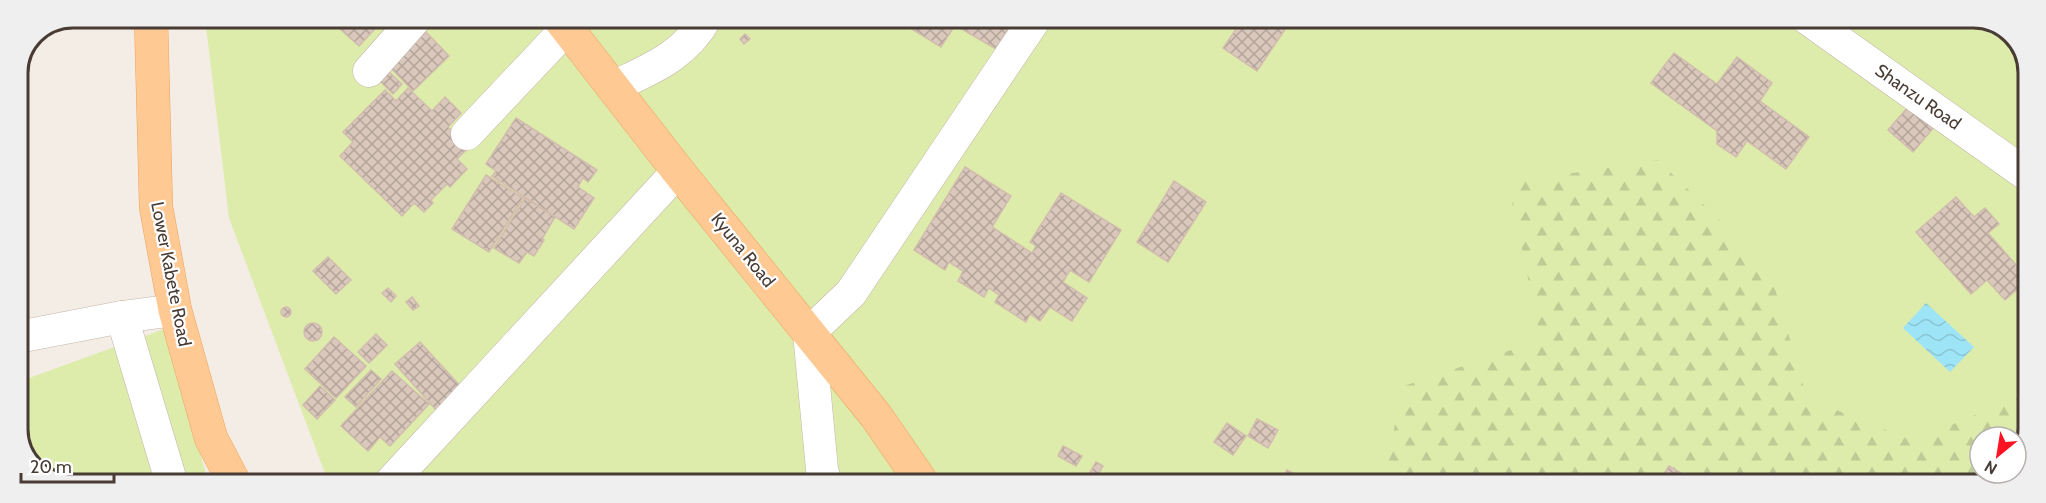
<svg xmlns="http://www.w3.org/2000/svg" width="2046" height="503" font-family="Cabin,sans-serif">
	<style>
		.green { fill: #ddecab }
		.forest { fill: url(#forest-firs) }
		.water { fill: url(#water-waves) }
		.building { fill: url(#building-cross-hatch); stroke: #d2bcad; stroke-width: 1.5 }
		.lines { fill: none; stroke-linecap: round; stroke-linejoin: round }
		.minor-casing { stroke: #c4b5ab; stroke-width: 33 }
		.major-casing { stroke: #eea25b; stroke-width: 34 }
		.minor { stroke: #fff; stroke-width: 32 }
		.major { stroke: #ffc994; stroke-width: 33 }
		.labels { text-anchor: middle; dominant-baseline: central; stroke-width: 4.5; stroke-linejoin: round; paint-order: stroke }
		.street-label { font-size: 18px; fill: #483c34; stroke: #fff }
		.rim { fill: none; stroke: #483c34; stroke-width: 3 }
	</style>
	<defs>
		<pattern id="forest-firs" width="22" height="20" patternUnits="userSpaceOnUse" patternTransform="scale(1.5)"><rect width="22" height="20" fill="#ddecab"/><path d="M5 1l3.5 6h-7zM16 11l3.5 6h-7z" fill="#bfcb94"/></pattern>
		<pattern id="water-waves" width="16" height="10" patternUnits="userSpaceOnUse" patternTransform="scale(1.5)"><rect width="16" height="10" fill="#9de5f6"/><path d="M0 5q4-4 8 0t8 0" fill="none" stroke="#89c5d4"/></pattern>
		<pattern id="building-cross-hatch" width="8" height="8" patternUnits="userSpaceOnUse" patternTransform="scale(1.5)"><rect width="8" height="8" fill="#dac8bd"/><path d="M0 0l8 8M0 8l8-8" fill="none" stroke="#b3a49a"/></pattern>
	</defs>
	<rect width="100%" height="100%" fill="#f4ede6"/>
	<g class="green">
		<path d="M205 18 1984 19 2014 37 2028 66 2027 441 2016 460V437H1980V473H2005L1973 485 329 484 229 218Z"/>
		<path d="M164 329 209 484H62L32 466 18 437V382Z"/>
	</g>
	<path class="forest" d="M1658 160 1769 268 1807 398 1913 441 2027 393V441L2016 460V437H1980V473H2005L1973 485H1385L1401 387 1541 340 1508 183Z"/>
	<path class="water" d="M1926 303 1974 347 1950 372 1903 328Z"/>
	<g class="building">
		<path d="M382 18 383 20 359 46 329 19Z"/>
		<path d="M727 18H736L737 19 731 25 726 20Z"/>
		<path d="M898 18 1014 19 996 49 955 25 941 47 897 20Z"/>
		<path d="M1243 19H1292L1257 71 1223 48Z"/>
		<path d="M1678 19H1691L1687 25Z"/>
		<path d="M426 32 449 56 413 91 390 67Z"/>
		<path d="M745 34 750 39 744 44 740 39Z"/>
		<path d="M1674 53 1717 84 1737 57 1772 83 1760 101 1809 137 1786 169 1747 141 1736 157 1717 144V131L1651 83Z"/>
		<path d="M388 71 402 84 393 94 379 80Z"/>
		<path d="M408 88 432 111 445 97 461 113 448 127 469 147 457 159 467 169 450 187 447 184 431 200 433 203 424 212 414 203 402 216 340 156 353 142 343 132 385 90 396 101Z"/>
		<path d="M1909 106 1934 127 1913 152 1888 130Z"/>
		<path d="M516 118 597 170 588 182 583 178 578 187 594 198 574 229 492 176 496 171 486 164Z"/>
		<path d="M965 167 1011 196 992 227 1032 253 1036 246 1030 242 1061 193 1121 230 1089 282 1070 270 1063 282 1087 298 1072 321 1050 307 1040 321 1030 314 1026 322 995 302 999 295 989 288 984 297 958 281 963 271 949 262 945 270 914 250Z"/>
		<path d="M486 175 523 198 489 252 452 229Z"/>
		<path d="M1174 181 1206 202 1168 262 1137 242Z"/>
		<path d="M1956 197 1974 217 1985 208 1999 224 1988 233 2017 266 2027 256V289L2023 284 2005 300 1987 280 1971 294 1916 232Z"/>
		<path d="M525 198 555 217 542 239 544 240 534 256 527 252 519 263 494 248Z"/>
		<path d="M328 257 351 280 336 294 313 271Z"/>
		<path d="M388 288 396 296 391 302 382 293Z"/>
		<path d="M412 297 419 306 413 310 406 302Z"/>
		<circle cx="286" cy="312" r="5"/>
		<circle cx="313" cy="332" r="9"/>
		<path d="M376 334 387 345 369 363 358 352Z"/>
		<path d="M334 337 366 366 336 398 305 369Z"/>
		<path d="M420 342 462 388 437 411 395 364Z"/>
		<path d="M371 370 381 379 356 407 345 397Z"/>
		<path d="M392 371 429 404 390 446 380 437 368 451 341 426Z"/>
		<path d="M320 386 335 400 317 419 303 405Z"/>
		<path d="M1257 419 1278 430 1268 448 1248 436Z"/>
		<path d="M1227 423 1246 436 1233 455 1214 442Z"/>
		<path d="M1063 446 1082 456 1076 466 1058 456Z"/>
		<path d="M1096 462 1103 466 1096 478 1089 474Z"/>
		<path d="M1669 466 1681 473 1673 485H1657Z"/>
		<path d="M1287 470 1312 483 1311 485H1279Z"/>
	</g>
	<g class="lines">
		<defs>
			<g id="minor">
				<path d="M1808 19 2027 175"/>
				<path d="M369 71 416 18"/>
				<path d="M613 87C650 69 684 57 706 18"/>
				<path d="M467 134 567 28"/>
				<path d="M122 317 172 484"/>
				<path d="M18 337 122 317 175 310"/>
				<path d="M389 484 678 171"/>
				<path d="M826 484 822 469 809 333 851 293 1035 19"/>
			</g>
			<g id="major">
				<path d="M151 18 156 207 175 310 211 438 235 484"/>
				<path d="M559 18 678 171 876 416 923 484"/>
			</g>
		</defs>
		<use href="#minor" class="minor-casing"/>
		<use href="#major" class="major-casing"/>
		<use href="#minor" class="minor"/>
		<use href="#major" class="major"/>
	</g>
	<g class="labels">
		<g class="street-label">
			<text transform="translate(1918 97) rotate(35)">Shanzu Road</text>
			<text transform="translate(743 250) rotate(51)">Kyuna Road</text>
			<text transform="translate(171 274) rotate(79)">Lower Kabete Road</text>
		</g>
	</g>
	<path d="M0 0H2046V503H0ZM73 28H1973A45 45 0 0 1 2018 73V429A45 45 0 0 1 1973 474H73A45 45 0 0 1 28 429V73A45 45 0 0 1 73 28Z" fill="#f0efef" fill-rule="evenodd"/>
	<path class="rim" d="M73 28H1973A45 45 0 0 1 2018 73V429A45 45 0 0 1 1973 474H73A45 45 0 0 1 28 429V73A45 45 0 0 1 73 28Z"/>
	<g transform="translate(1998 455) rotate(210)"><circle r="28" fill="#ffffff" stroke="#b6b1ae" stroke-width="1.5"/>
	<path d="M0-4.5L10 22L0 15L-10 22Z" fill="#ff1222"/>
	<text y="-9" font-size="16" font-weight="bold" text-anchor="middle" fill="#483c34">N</text>
	</g>
	<path d="M21 473v9h93v-9" fill="none" stroke="#483c34" stroke-width="3"/>
	<text x="30" y="473" font-size="18" fill="#483c34" stroke="#ffffff" stroke-width="4.5" paint-order="stroke">20 m</text>
</svg>
